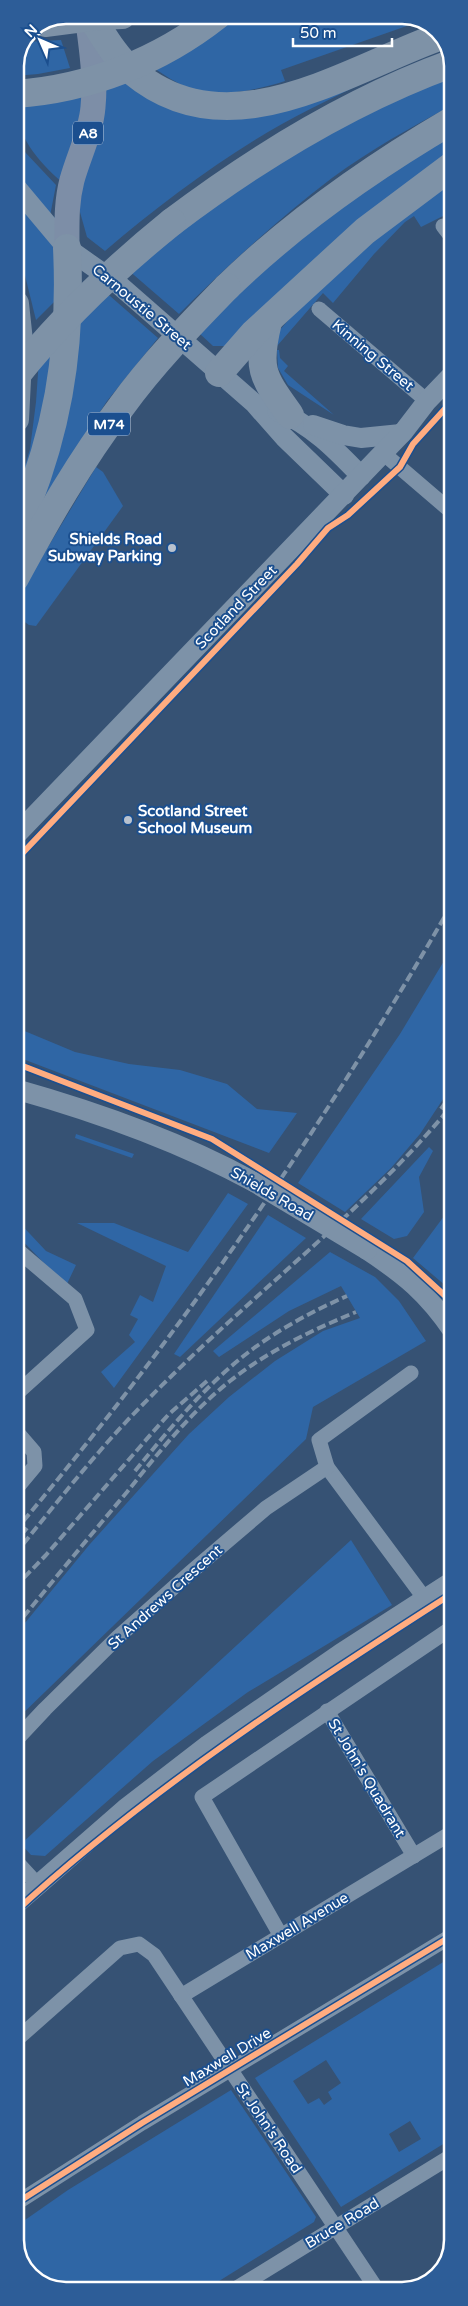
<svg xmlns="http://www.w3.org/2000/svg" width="468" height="2306" font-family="'Varela Round',sans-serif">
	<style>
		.green { fill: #2f66a5; fill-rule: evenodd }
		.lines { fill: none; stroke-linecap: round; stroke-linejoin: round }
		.minor { stroke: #7d92a8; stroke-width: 15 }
		.tertiary { stroke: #7d92a8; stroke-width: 20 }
		.primary { stroke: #7d8ea7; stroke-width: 25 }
		.motorway { stroke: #7e92a7; stroke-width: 28 }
		.rail { stroke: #7e92a7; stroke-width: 4; stroke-dasharray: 9 4; stroke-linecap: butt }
		.tertiary-bridge { stroke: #7d92a8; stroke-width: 20 }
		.motorway-bridge { stroke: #7e92a7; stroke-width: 28 }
		.cycleway-casing { stroke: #1b4f8f; stroke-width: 9 }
		.cycleway { stroke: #ffac80; stroke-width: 6 }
		.poi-dot { fill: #b9c2ce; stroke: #1b4f8f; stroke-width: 2 }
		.labels { text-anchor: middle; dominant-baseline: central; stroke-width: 4; stroke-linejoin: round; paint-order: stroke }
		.shield { fill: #1b4f8f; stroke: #bbcadd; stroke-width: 1 }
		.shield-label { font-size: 14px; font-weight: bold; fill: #fff }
		.street-label { font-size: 15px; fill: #fff; stroke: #1b4f8f }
		.poi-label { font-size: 15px; font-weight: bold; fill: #fff; stroke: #1b4f8f; text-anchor: end }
		.rim { fill: none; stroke: #fff; stroke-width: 2.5 }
	</style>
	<rect width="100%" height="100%" fill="#365274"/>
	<g class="green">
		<path d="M222 15H409L421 21 281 70 285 81C261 89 217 99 193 90 177 84 163 74 149 65Z"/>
		<path d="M61 40 70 68 38 74 15 76V66L25 42Z"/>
		<path d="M453 73V105C411 127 370 150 332 178 278 219 227 266 179 314L127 269 296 147Z"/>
		<path d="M380 75C342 93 304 111 268 132 212 165 154 209 105 251L87 237 78 205 98 85 125 76 168 104Z"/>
		<path d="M86 90 85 119 62 182C38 162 15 134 15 102Z"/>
		<path d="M453 133V156L227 346H213L199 333 243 286 363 190Z"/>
		<path d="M15 134 24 151 56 185 50 216 57 218 56 226 15 176Z"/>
		<path d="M453 176V211L421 227 414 216 405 222 374 254 333 303 323 293 277 346V333L316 289Z"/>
		<path d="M15 193 56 245 57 299 36 320 15 235Z"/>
		<path d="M103 292 110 296 158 338 107 401 36 510 73 321Z"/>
		<path d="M57 339 45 421 16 496 30 449 36 402 39 359Z"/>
		<path d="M277 350H279L280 358 288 366 284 371 334 415 288 385 278 368Z"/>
		<path d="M96 467 103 472 123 506 36 626 29 625 15 615V602Z"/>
		<path d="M453 946V1084L420 1134 391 1168 345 1212 298 1183 400 1034Z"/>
		<path d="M15 1027 75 1052 129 1064 180 1070 227 1084 257 1109 297 1113 269 1153 15 1056Z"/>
		<path d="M76 1134 134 1154 132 1158 75 1138Z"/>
		<path d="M429 1147 433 1151 419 1177 424 1212 407 1236 394 1239 361 1219Z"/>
		<path d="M228 1193 248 1204 114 1388 101 1372 135 1342 129 1335 138 1319 130 1315 140 1295 153 1302 166 1266 77 1223H114L188 1252Z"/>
		<path d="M453 1204V1292L413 1258Z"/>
		<path d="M268 1215 306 1238 180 1357 174 1354Z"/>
		<path d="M15 1218 46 1251 76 1265 66 1286 15 1233Z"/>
		<path d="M330 1252 375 1277 399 1301 426 1341 313 1407 306 1439 15 1721V1635L90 1544 189 1434 229 1397 275 1361 323 1331 360 1318 341 1286 289 1311 219 1357 213 1351Z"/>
		<path d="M351 1540 392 1605 248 1692 153 1761 45 1856 31 1855 21 1844Z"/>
		<path d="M453 1956V2138L341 2207 255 2078ZM326 2060 341 2083 328 2092 332 2099 324 2105 319 2098 308 2104 293 2081ZM410 2121 421 2139 399 2152 389 2134Z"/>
		<path d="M231 2090 316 2217 314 2222 203 2291H59L30 2276 15 2247V2227L68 2190Z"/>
	</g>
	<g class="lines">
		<g class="minor">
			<path d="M443 226 453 239"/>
			<path d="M319 309 427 401"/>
			<path d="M383 453 453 513"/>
			<path d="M15 1248 75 1299 87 1330 15 1395"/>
			<path d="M15 1430 34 1452 35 1466 15 1490"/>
			<path d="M327 1467 425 1599"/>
			<path d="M327 1711 414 1856"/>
			<path d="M15 1741 45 1709 118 1637 191 1572 266 1508 327 1467 319 1440 411 1373"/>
			<path d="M15 1860 38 1885"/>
			<path d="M281 1936 202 1797 453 1627"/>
			<path d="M181 1996 453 1832"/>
			<path d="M15 2041 120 1948 139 1944 154 1955 378 2291"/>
			<path d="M15 2204 142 2123 453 1935"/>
			<path d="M232 2291 453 2155"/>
		</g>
		<g class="tertiary">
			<path d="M15 186 67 248 118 284 254 403 284 437 344 495"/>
			<path d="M277 411C310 423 337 451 361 476"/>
			<path d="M313 425 343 435 361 438 401 434"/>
			<path d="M15 836 404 431 427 401 453 374"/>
			<path d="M15 1089C97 1112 179 1141 254 1182"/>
			<path d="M367 1250C405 1275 427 1293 453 1331"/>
			<path d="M15 1905 125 1809 208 1745 340 1654 453 1581"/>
		</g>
		<path class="primary" d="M67 248C67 224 66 203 72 180 79 155 91 132 93 107 96 76 91 45 87 15"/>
		<g class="motorway">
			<path d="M90 15C103 35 115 57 133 72 229 152 344 71 441 36"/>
			<path d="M99 16 122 15"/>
			<path d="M172 222C258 157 351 100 453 63"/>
			<path d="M227 287C295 221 371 168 453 120"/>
			<path d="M15 304 19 341 15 419"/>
			<path d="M268 322C256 370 263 377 290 415"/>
			<path d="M219 373 254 333 365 231 453 165"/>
			<path d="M15 534C57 438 72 353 67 248"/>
		</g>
		<g class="rail">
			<path d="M441 1109 453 1092"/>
			<path d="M135 1471C171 1427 208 1382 254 1348 283 1327 315 1310 347 1296"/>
			<path d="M15 1531C180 1335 326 1124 453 902"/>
			<path d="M15 1542 27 1528"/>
			<path d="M15 1554C43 1520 70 1485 99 1452 127 1419 158 1389 189 1359 277 1275 375 1199 453 1104"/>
			<path d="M15 1587 46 1555 152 1433 169 1414 207 1381"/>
			<path d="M15 1627C52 1582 89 1537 127 1492 158 1453 191 1412 230 1381 268 1351 312 1330 356 1312"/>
		</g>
		<path class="tertiary-bridge" d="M254 1182 367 1250"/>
		<g class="motorway-bridge">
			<path d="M45 23 99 16"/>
			<path d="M15 94C89 89 160 61 218 15"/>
			<path d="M15 377C61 319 115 268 172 222"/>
			<path d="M15 578C47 519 80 461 121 407 152 364 190 325 227 287"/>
		</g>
		<defs>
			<g id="cycleway">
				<path d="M15 861 297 564 328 528 348 515 400 467 413 444 453 400"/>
				<path d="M15 1063 212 1139 407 1261 453 1303"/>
				<path d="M15 1912C148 1790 301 1690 453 1593"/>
				<path d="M15 2204 142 2123 453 1935"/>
			</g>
		</defs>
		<use href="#cycleway" class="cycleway-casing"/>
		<use href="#cycleway" class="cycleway"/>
	</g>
	<g class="poi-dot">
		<circle cx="172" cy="548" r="5"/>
		<circle cx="128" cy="820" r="5"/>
	</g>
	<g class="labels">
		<g class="shield">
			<rect x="73" y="121.5" width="30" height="23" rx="4"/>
			<rect x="88" y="412.5" width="42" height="23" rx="4"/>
		</g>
		<g class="shield-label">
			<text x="88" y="133">A8</text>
			<text x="109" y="424">M74</text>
		</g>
		<g class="street-label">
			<text transform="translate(142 307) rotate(40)">Carnoustie Street</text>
			<text transform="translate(373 355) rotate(40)">Kinning Street</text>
			<text transform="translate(236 607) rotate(-46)">Scotland Street</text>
			<text transform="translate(272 1194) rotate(30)">Shields Road</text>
			<text transform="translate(165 1597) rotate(-42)">St Andrews Crescent</text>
			<text transform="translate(367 1778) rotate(59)">St John's Quadrant</text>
			<text transform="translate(297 1926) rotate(-31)">Maxwell Avenue</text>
			<text transform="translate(227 2057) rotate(-31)">Maxwell Drive</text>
			<text transform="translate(269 2128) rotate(56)">St John's Road</text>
			<text transform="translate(342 2223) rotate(-31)">Bruce Road</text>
		</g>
		<g class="poi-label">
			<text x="162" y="539">Shields Road<tspan x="162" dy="17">Subway Parking</tspan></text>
			<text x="138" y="811" text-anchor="start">Scotland Street<tspan x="138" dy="17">School Museum</tspan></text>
		</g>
	</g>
	<path d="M0 0H468V2306H0ZM66 24H402A42 42 0 0 1 444 66V2240A42 42 0 0 1 402 2282H66A42 42 0 0 1 24 2240V66A42 42 0 0 1 66 24Z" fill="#2d5d98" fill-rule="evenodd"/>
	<path class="rim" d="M66 24H402A42 42 0 0 1 444 66V2240A42 42 0 0 1 402 2282H66A42 42 0 0 1 24 2240V66A42 42 0 0 1 66 24Z"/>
	<g transform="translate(40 40) rotate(315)" stroke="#1b4f8f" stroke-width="4" paint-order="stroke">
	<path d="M0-4L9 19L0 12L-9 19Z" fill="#ffffff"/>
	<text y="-8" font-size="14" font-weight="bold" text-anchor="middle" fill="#ffffff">N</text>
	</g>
	<path d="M293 38v8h99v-8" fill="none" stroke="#ffffff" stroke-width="2.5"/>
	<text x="300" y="38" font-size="15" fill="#ffffff" stroke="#1b4f8f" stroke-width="4" paint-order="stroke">50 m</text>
</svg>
